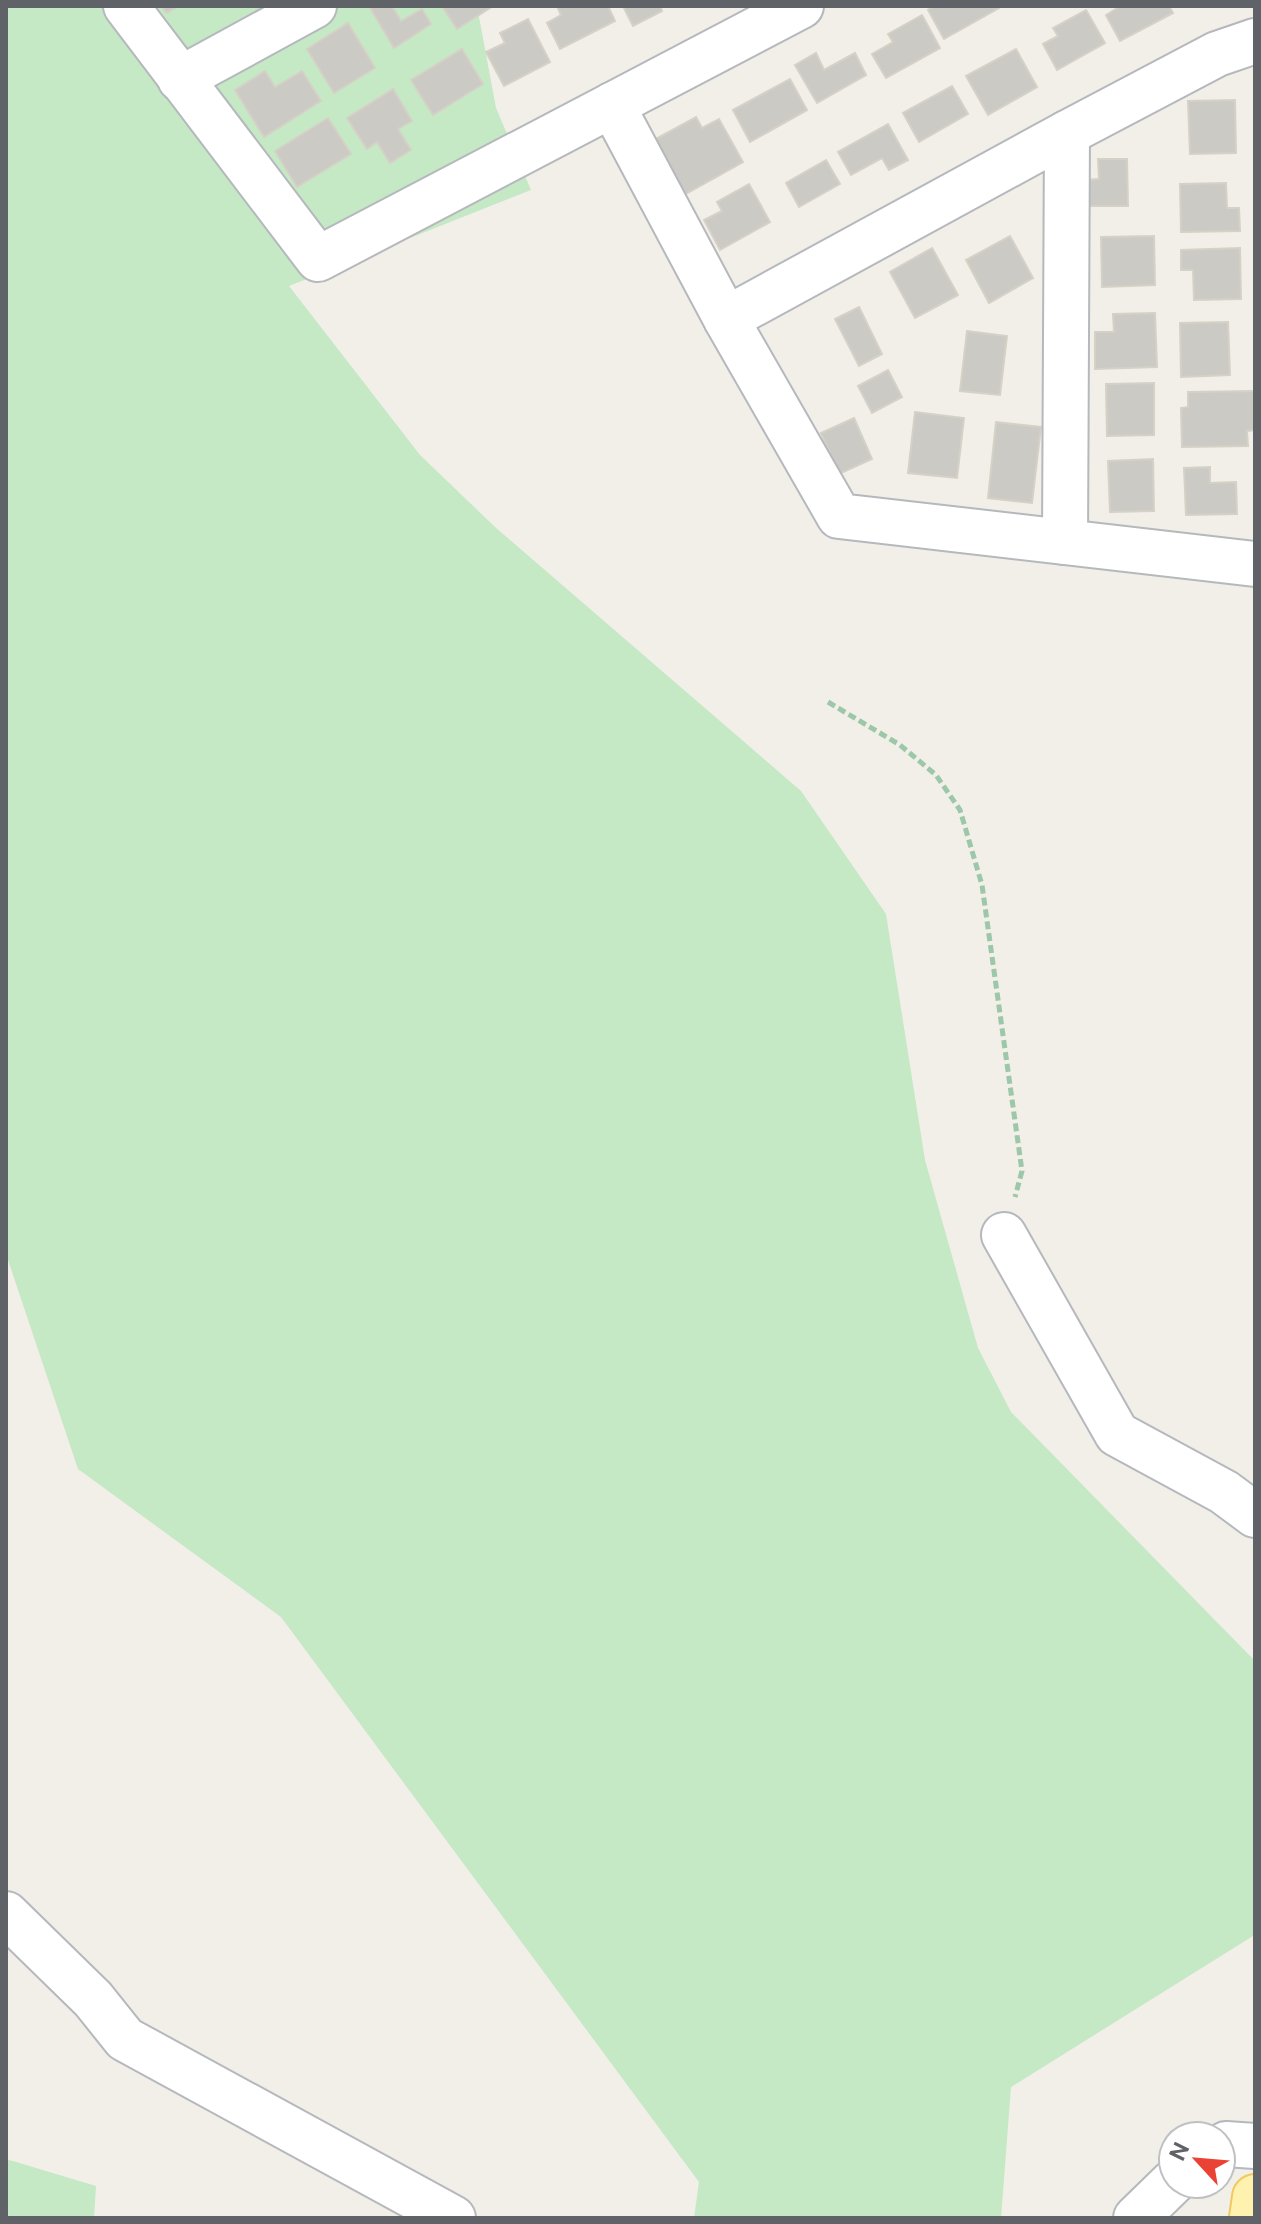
<svg xmlns="http://www.w3.org/2000/svg" width="1261" height="2224" font-family="'Public Sans',sans-serif">
	<style>
		.green { fill: #c5e8c5 }
		.building { fill: #cccac5; stroke: #d6d1c6; stroke-width: 2 }
		.lines { fill: none; stroke-linecap: round; stroke-linejoin: round }
		.minor-casing { stroke: #b5b8bc; stroke-width: 48 }
		.major-casing { stroke: #f2c960; stroke-width: 48 }
		.path { stroke: #9cc7a9; stroke-width: 5; stroke-dasharray: 8 4; stroke-linecap: butt }
		.minor { stroke: #fff; stroke-width: 44 }
		.major { stroke: #fff2af; stroke-width: 44 }
	</style>
	<rect width="100%" height="100%" fill="#f1efe8"/>
	<g class="green">
		<path d="M6 6H477L496 108 531 190 289 286 420 455 495 527 801 791 886 914 925 1160 978 1348 1011 1412 1255 1661 1253 1936 1011 2087 1001 2218H694L699 2182 281 1617 78 1469 6 1254Z"/>
		<path d="M6 2159 96 2186 94 2218H6Z"/>
	</g>
	<g class="building">
		<path d="M162 6H179L166 13Z"/>
		<path d="M369 6H392L401 21 422 9 431 24 394 48Z"/>
		<path d="M442 6H493L457 29Z"/>
		<path d="M557 6H608L615 21 560 49 547 23 561 15Z"/>
		<path d="M623 6H660L662 11 633 26Z"/>
		<path d="M935 6H997L999 8 944 39 928 10Z"/>
		<path d="M1121 6H1169L1173 13 1120 41 1106 15Z"/>
		<path d="M1086 10 1105 43 1057 70 1043 44 1058 36 1053 28Z"/>
		<path d="M922 15 940 48 886 78 872 54 893 42 888 34Z"/>
		<path d="M528 19 550 62 504 86 486 52 505 43 500 33Z"/>
		<path d="M348 23 375 68 334 93 307 49Z"/>
		<path d="M462 49 483 84 433 115 411 80Z"/>
		<path d="M1016 49 1037 87 988 115 966 76Z"/>
		<path d="M816 53 824 70 855 53 866 75 817 103 795 65Z"/>
		<path d="M265 71 275 87 302 71 321 101 264 137 235 90Z"/>
		<path d="M790 79 807 110 750 142 733 110Z"/>
		<path d="M952 86 968 114 919 142 903 113Z"/>
		<path d="M393 89 412 121 398 129 411 150 390 163 377 142 367 149 347 118Z"/>
		<path d="M1235 100 1236 153 1190 154 1188 101Z"/>
		<path d="M696 117 702 128 719 119 743 162 684 195 654 140Z"/>
		<path d="M328 118 351 154 297 187 275 151Z"/>
		<path d="M888 124 908 160 889 170 882 158 851 175 838 152Z"/>
		<path d="M1098 159H1127L1128 206H1087V180L1099 179Z"/>
		<path d="M826 160 840 184 799 207 786 183Z"/>
		<path d="M1226 183 1227 208H1239L1240 231 1181 232 1180 184Z"/>
		<path d="M749 184 770 222 720 250 704 220 722 211 717 202Z"/>
		<path d="M1010 236 1033 278 989 303 966 260Z"/>
		<path d="M1154 236 1155 285 1102 287 1101 237Z"/>
		<path d="M932 248 958 295 915 318 890 272Z"/>
		<path d="M1240 248 1241 299 1194 300 1193 270H1181V250Z"/>
		<path d="M859 307 882 354 859 366 835 319Z"/>
		<path d="M1155 313 1157 367 1095 369V332H1114L1113 314Z"/>
		<path d="M1228 322 1230 375 1181 377 1180 323Z"/>
		<path d="M967 331 1007 336 1000 395 960 391Z"/>
		<path d="M888 370 902 397 872 413 858 386Z"/>
		<path d="M1154 383V435L1107 436 1106 384Z"/>
		<path d="M1255 391V430L1247 431 1248 446 1182 447 1181 408 1188 407V392Z"/>
		<path d="M915 412 964 418 957 478 908 473Z"/>
		<path d="M854 418 872 459 839 474 821 433Z"/>
		<path d="M996 422 1041 427 1032 503 988 498Z"/>
		<path d="M1153 459 1154 511 1110 512 1108 461Z"/>
		<path d="M1210 467V483L1236 482 1237 514 1186 515 1184 468Z"/>
	</g>
	<g class="lines">
		<defs>
			<g id="minor">
				<path d="M126 6 318 259 801 6"/>
				<path d="M180 79 314 6"/>
				<path d="M612 105 726 319 839 516 1255 564"/>
				<path d="M726 319 1067 133 1217 54 1255 41"/>
				<path d="M1065 542 1067 133"/>
				<path d="M1004 1235 1117 1434 1224 1492 1255 1515"/>
				<path d="M6 1914 93 1999 125 2039 453 2218"/>
				<path d="M1221 2147 1226 2144 1255 2146"/>
				<path d="M1136 2218 1173 2182"/>
			</g>
			<path id="major" d="M1252 2218 1255 2197"/>
		</defs>
		<use href="#minor" class="minor-casing"/>
		<use href="#major" class="major-casing"/>
		<path class="path" d="M828 702 900 745 936 775 960 810 982 885 1022 1171 1015 1197"/>
		<use href="#minor" class="minor"/>
		<use href="#major" class="major"/>
	</g>
	<rect width="1261" height="2224" fill="none" stroke="#5f6368" stroke-width="16"/>
	<g transform="translate(1197 2160) rotate(296)"><circle r="38" fill="#ffffff" stroke="#bfc1c3" stroke-width="2"/>
	<path d="M0-6L14 30L0 20L-14 30Z" fill="#ea4335"/>
	<text y="-12" font-size="22" font-weight="bold" text-anchor="middle" fill="#5f6368">N</text>
	</g>
</svg>
